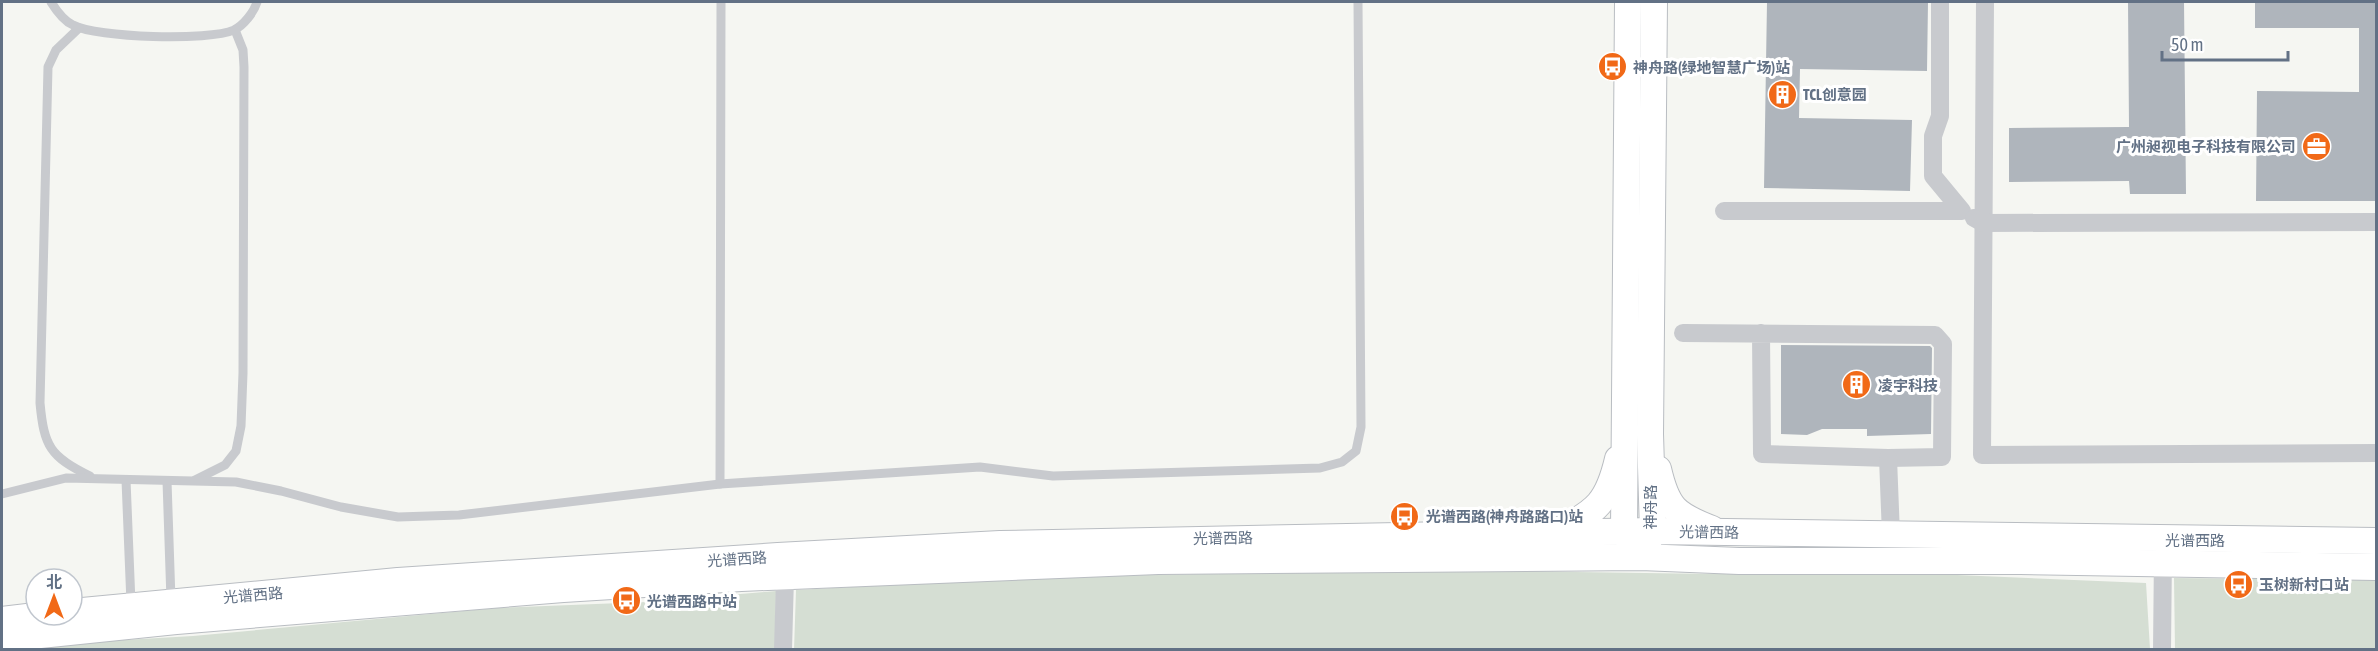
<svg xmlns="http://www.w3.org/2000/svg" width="2378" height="651" font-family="'Asap Condensed','Noto Sans SC',sans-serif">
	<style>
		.green { fill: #d5ded3 }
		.building { fill: #afb5bc }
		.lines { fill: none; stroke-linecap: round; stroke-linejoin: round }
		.secondary-casing { stroke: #b9bdc2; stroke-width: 28 }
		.lane { stroke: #c8cace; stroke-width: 9 }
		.street { stroke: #c8cace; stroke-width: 18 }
		.secondary { stroke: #fff; stroke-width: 26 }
		.labels { text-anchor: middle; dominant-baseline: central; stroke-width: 6; stroke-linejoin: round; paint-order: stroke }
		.poi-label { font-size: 15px; font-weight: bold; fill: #627185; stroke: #fff; text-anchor: start }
		.street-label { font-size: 15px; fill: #627185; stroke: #fff }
	</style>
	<rect width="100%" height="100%" fill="#f5f6f2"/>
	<g class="green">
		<path d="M1431 570 1713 574 1910 573 2146 583 2150 649 794 650 796 590 1039 577Z"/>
		<path d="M2174 578 2376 580V649H2175Z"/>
		<path d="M776 591 775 649 2 650V647L193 636 496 608 646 602Z"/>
	</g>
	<g class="building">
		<path d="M1767 2H1928L1927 71 1800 69 1799 118 1912 120 1910 191 1764 188Z"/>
		<path d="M2128 2H2184L2186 194H2130L2129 181 2009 182V128L2129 127Z"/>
		<path d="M2255 2H2376V201H2256L2257 91 2359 92V28H2255Z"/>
		<path d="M1781 345 1930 346 1932 348 1931 434 1867 436V429H1822L1807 435 1781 434Z"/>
	</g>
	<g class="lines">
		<defs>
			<g id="secondary">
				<path d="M1628 2 1624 532 1632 545"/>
				<path d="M1658 469C1667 508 1675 515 1712 529"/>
				<path d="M1559 531C1597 511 1608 502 1618 459"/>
				<path d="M1646 546 1653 531 1650 434 1654 2"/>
				<path d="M72 612 398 581 778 556 1000 544 1653 531 2376 541"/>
				<path d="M2 620 44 615"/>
				<path d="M2 639 176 621 563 589 741 578 1158 561 1641 557 1739 561H2020L2376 567"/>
			</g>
		</defs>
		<use href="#secondary" class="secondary-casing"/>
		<g class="lane">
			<path d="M51 2C56 10 64 21 73 25 97 38 209 41 234 30 244 25 254 12 257 2"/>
			<path d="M79 28 56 50 48 67 40 403C44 446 50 457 90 476"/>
			<path d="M126 480 131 603"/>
			<path d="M195 480 225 465 236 451 241 426 243 373 244 67 243 50 235 30"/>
			<path d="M167 481 171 600"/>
			<path d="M720 484 721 2"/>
			<path d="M2 494 66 478 236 482 281 491 341 507 398 517 459 515 720 484 980 467 1053 476 1320 468 1342 462 1356 451 1361 427 1358 2"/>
		</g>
		<g class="street">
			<path d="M1985 2 1982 455 2376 453"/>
			<path d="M1724 211H1962L1933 176V136L1940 116V2"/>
			<path d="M1974 218 1983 223 2376 222"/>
			<path d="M1683 333 1935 335 1943 344 1942 457 1888 458 1762 454 1761 333"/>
			<path d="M1888 458 1891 535"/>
			<path d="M783 650 785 577"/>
			<path d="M2162 650 2163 553"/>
		</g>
		<use href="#secondary" class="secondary"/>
	</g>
	<defs>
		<symbol id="bus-disc" viewBox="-11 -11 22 22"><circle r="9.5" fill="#f16917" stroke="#fff"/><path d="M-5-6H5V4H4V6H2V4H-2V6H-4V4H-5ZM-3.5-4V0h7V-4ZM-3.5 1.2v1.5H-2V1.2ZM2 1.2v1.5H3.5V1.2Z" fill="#fff"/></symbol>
		<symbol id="building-disc" viewBox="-11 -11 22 22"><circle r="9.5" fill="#f16917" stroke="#fff"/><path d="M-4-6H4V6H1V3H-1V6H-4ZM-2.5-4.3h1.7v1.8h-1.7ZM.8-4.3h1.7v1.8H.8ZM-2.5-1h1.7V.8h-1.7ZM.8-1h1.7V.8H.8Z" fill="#fff"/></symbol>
		<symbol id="office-disc" viewBox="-11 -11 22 22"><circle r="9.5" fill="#f16917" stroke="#fff"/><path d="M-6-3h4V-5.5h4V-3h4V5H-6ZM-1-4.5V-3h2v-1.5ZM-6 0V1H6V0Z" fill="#fff"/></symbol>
	</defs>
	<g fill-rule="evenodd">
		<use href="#bus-disc" x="1596" y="50" width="33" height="33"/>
		<use href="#building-disc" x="1766" y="78" width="33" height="33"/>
		<use href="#office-disc" x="2300" y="130" width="33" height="33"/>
		<use href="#building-disc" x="1840" y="368" width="33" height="33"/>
		<use href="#bus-disc" x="1388" y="500" width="33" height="33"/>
		<use href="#bus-disc" x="2222" y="568" width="33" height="33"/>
		<use href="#bus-disc" x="610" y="584" width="33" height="33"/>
	</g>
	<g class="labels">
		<g class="poi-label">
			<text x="1633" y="67">神舟路(绿地智慧广场)站</text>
			<text x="1803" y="94">TCL创意园</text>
			<text x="2296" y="146" text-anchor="end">广州昶视电子科技有限公司</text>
			<text x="1878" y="385">凌宇科技</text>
			<text x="1426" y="516">光谱西路(神舟路路口)站</text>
			<text x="2259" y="584">玉树新村口站</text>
			<text x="647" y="601">光谱西路中站</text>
		</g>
		<g class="street-label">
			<text transform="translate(1650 507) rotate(-90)">神舟路</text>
			<text transform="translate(1709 532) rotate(1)">光谱西路</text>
			<text transform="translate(1223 538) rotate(-1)">光谱西路</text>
			<text x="2195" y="540">光谱西路</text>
			<text transform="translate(737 559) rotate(-4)">光谱西路</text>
			<text transform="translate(253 595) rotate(-5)">光谱西路</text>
		</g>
	</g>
	<rect width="2378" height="651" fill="none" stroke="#627185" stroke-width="6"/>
	<g transform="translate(54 597)"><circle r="28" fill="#ffffff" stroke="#c0c6ce" stroke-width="1.5"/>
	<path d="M0-4.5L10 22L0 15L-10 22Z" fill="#f16917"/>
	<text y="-9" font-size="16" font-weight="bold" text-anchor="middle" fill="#627185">北</text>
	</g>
	<path d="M2162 51v9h126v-9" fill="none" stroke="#627185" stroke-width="3"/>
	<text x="2171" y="51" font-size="18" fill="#627185" stroke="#ffffff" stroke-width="4.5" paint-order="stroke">50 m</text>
</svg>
